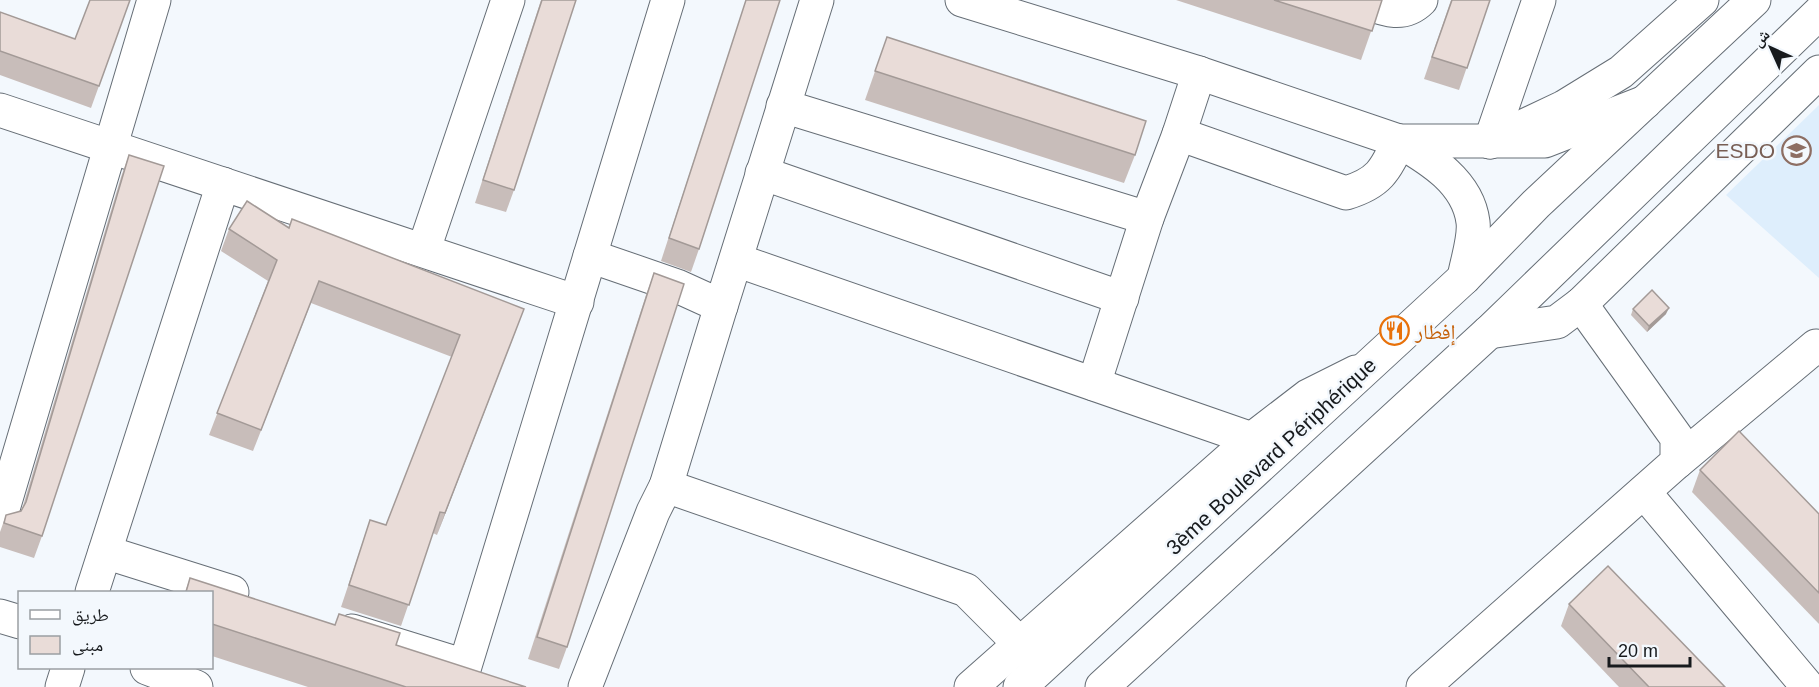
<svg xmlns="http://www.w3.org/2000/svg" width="1819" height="687" font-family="Arial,'Noto Naskh Arabic',sans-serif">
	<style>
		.built { fill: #deeefc }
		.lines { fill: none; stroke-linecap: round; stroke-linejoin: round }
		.minor-casing { stroke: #666e76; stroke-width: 35 }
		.highway-casing { stroke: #666e76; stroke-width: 35 }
		.minor { stroke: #fff; stroke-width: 33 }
		.highway { stroke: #fff; stroke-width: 33 }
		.wall { fill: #c8bdba }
		.shaded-wall { fill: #a39a97 }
		.building { fill: #e9dcd8; stroke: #a39a97; stroke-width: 1.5 }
		.labels { text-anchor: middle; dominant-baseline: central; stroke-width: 5; stroke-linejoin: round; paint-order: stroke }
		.education-label { font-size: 21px; fill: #785e54; stroke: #f3f8fd; text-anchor: end }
		.food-label { font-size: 21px; fill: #c56008; stroke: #f3f8fd; text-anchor: start }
		.street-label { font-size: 21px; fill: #171a1d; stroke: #f3f8fd }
	</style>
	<rect width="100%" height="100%" fill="#f3f8fd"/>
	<path class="built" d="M1819 105V278L1726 195Z"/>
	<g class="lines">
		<defs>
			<g id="minor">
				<path d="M962 0 1199 73 1399 141C1430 159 1468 182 1473 222 1475 238 1467 261 1464 278"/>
				<path d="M1358 0C1381 8 1402 19 1421 0"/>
				<path d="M1199 73 1179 134 1346 193C1379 183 1385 171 1399 141"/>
				<path d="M783 106 1147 218"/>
				<path d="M0 110 577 302"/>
				<path d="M1401 141H1545L1645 102"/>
				<path d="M1490 142 1564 107 1621 72 1702 0"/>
				<path d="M1490 142 1539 0"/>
				<path d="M762 173 1122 298"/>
				<path d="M424 249 508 0"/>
				<path d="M590 256 677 286 721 306 817 0"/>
				<path d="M736 260 1252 439"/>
				<path d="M1489 332 1557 322 1581 304 1819 72"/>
				<path d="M1094 384 1147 218 1179 134"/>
				<path d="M1677 462 1816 346 1819 349"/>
				<path d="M666 486 966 590 1019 643"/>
				<path d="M1644 492 1808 687"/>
				<path d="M0 519 154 0"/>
				<path d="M105 552 232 592"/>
				<path d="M92 592 223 184"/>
				<path d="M0 616 20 622"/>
				<path d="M352 631 465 666 668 0"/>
				<path d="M147 668 196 687"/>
				<path d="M62 687 68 668"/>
				<path d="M585 687 653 512 666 486 721 306"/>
				<path d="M971 687 1252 439 1308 396 1356 372"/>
				<path d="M1423 687 1677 462V438L1581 304"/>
			</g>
			<g id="highway">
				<path d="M1020 687 1464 278 1536 204 1754 0"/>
				<path d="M1102 687 1489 332 1819 13"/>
			</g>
		</defs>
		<use href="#minor" class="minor-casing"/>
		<use href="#highway" class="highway-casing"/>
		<use href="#minor" class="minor"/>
		<use href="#highway" class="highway"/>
	</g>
	<g class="wall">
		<path d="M130 0 91 108 0 75V12L75 39Z"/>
		<path d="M541 0H576L514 190 506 212 475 203Z"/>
		<path d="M746 0H780L699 249 691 272 661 261Z"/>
		<path d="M1176 0H1382L1361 60Z"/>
		<path d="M1451 0H1490L1459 90 1424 79Z"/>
		<path d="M887 37 1135 155 1124 183 865 100Z"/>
		<path d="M129 155 42 536 34 558 0 547V532L6 515 21 511 23 506 121 177Z"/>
		<path d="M289 228 516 330 437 535 433 533 401 626 341 607 370 520 386 525 452 357 311 303 253 451 209 435 268 281 221 251 229 229Z"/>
		<path d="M654 273 567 647 559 669 528 659 646 295Z"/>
		<path d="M1633 309 1666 314 1647 332 1631 315Z"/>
		<path d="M1700 470 1819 514V624L1692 492Z"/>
		<path d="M190 578 396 645 526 687H308L212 656V592H185Z"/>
		<path d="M1569 604 1725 687H1619L1561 626Z"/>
	</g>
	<g class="shaded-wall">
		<path d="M1669 308 1666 314 1647 332 1649 326Z"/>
		<path d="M524 309 516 330 437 535 445 513Z"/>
	</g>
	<g class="building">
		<path d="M90 0H130L99 86 0 51V12L75 39Z"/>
		<path d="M542 0H576L514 190 483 180Z"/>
		<path d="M746 0H780L699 249 669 238Z"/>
		<path d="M1274 0H1382L1372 31Z"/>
		<path d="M1452 0H1490L1467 68 1432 57Z"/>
		<path d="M887 37 1146 121 1135 155 875 71Z"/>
		<path d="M129 155 164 166 42 536 4 523 6 515 21 511 26 502Z"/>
		<path d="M247 201 289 228 292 219 524 309 445 513 440 512 409 605 349 585 370 520 386 525 460 335 319 281 261 430 217 413 277 260 229 229Z"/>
		<path d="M654 273 684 284 567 647 537 637Z"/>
		<path d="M1652 290 1669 308 1649 326 1633 309Z"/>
		<path d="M1739 431 1819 514V593L1700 470Z"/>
		<path d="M1608 566 1725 687H1649L1569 604Z"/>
		<path d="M190 578 335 625 339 614 400 633 396 645 526 687H406L212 624V592H186Z"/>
	</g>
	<defs>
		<symbol id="university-ring" viewBox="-11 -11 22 22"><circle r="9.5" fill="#f3f8fd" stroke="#8d6e63" stroke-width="1.5"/><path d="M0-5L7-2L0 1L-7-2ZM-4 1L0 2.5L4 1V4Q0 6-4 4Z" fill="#8d6e63"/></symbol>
		<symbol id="restaurant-ring" viewBox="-11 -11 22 22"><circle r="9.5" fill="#f3f8fd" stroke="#e8710a" stroke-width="1.5"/><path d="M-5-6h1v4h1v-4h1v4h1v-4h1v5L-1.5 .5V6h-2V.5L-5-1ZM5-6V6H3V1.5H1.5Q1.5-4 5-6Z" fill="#e8710a"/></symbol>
	</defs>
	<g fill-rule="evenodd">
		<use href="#university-ring" x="1780" y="134" width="33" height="33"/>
		<use href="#restaurant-ring" x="1378" y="314" width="33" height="33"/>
	</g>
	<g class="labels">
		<g class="education-label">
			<text x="1775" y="150">ESDO</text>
		</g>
		<g class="food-label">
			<text x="1415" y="331">إفطار</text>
		</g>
		<g class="street-label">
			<text transform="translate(1271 456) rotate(-43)">3ème Boulevard Périphérique</text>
		</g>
	</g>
	<rect x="18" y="591" width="195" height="78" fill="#f3f8fd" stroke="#9b9fa3" stroke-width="1.5"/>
	<rect x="30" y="610" width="30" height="9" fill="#ffffff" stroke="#9b9fa3" stroke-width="1.5"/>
	<text x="72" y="621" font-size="18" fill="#171a1d">طريق</text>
	<rect x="30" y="636" width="30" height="18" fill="#e9dcd8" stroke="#9b9fa3" stroke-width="1.5"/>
	<text x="72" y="651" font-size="18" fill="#171a1d">مبنى</text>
	<g transform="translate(1771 48) rotate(315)" stroke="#f3f8fd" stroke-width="4.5" paint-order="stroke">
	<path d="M0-4.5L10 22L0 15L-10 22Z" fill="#171a1d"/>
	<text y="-9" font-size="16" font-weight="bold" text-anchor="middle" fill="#171a1d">ش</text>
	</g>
	<path d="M1609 657v9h81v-9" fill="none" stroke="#171a1d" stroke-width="3"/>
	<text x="1618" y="657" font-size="18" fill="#171a1d" stroke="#f3f8fd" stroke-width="4.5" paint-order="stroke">20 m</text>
</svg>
